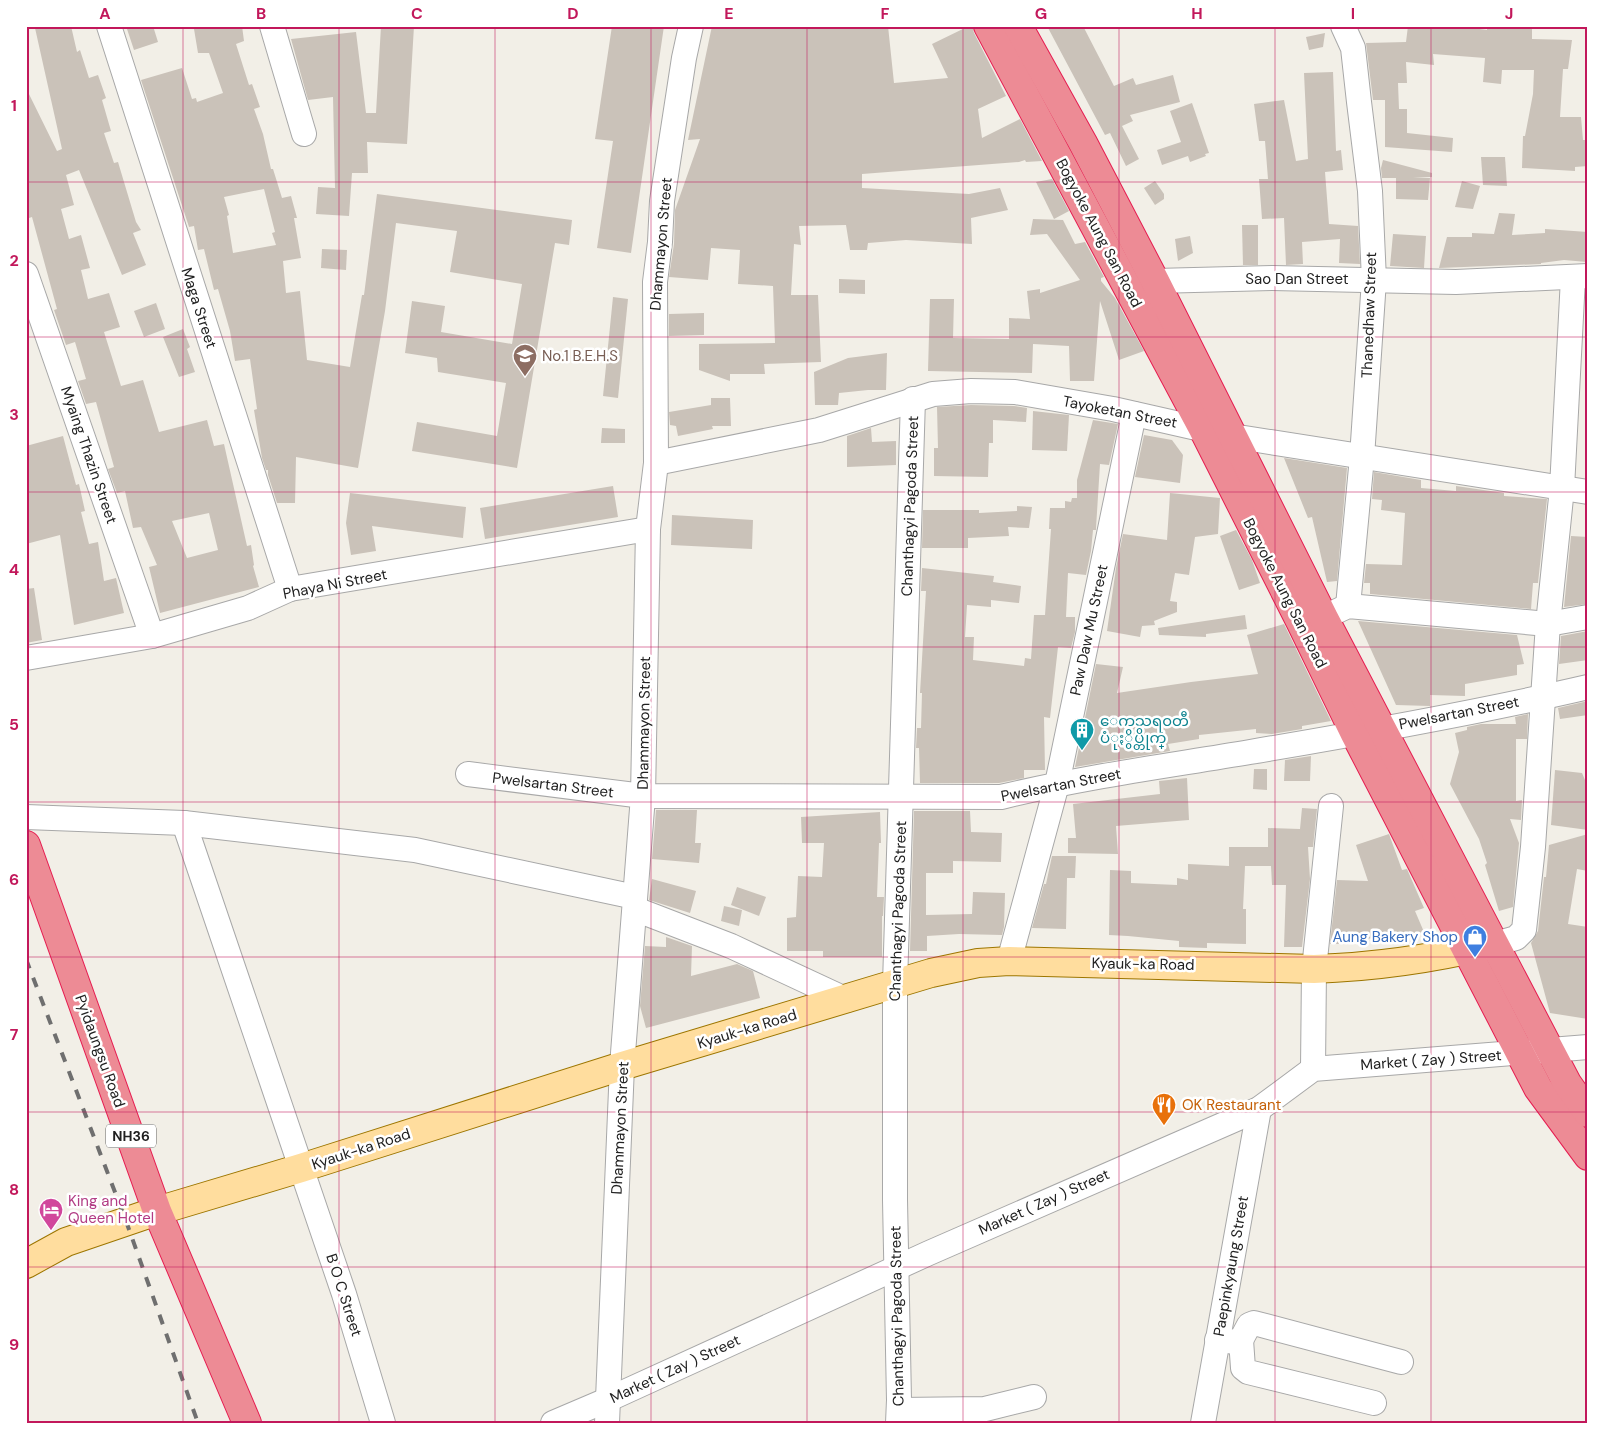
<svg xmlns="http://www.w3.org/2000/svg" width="1614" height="1449" font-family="'DM Sans','Noto Sans Myanmar',sans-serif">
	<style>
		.building { fill: #cac2b9; fill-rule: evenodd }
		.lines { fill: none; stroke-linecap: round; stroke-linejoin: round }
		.minor-casing { stroke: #a8a8a8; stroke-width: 26 }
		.major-casing { stroke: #9d7600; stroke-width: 30 }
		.highway-casing { stroke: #e61d51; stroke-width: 30 }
		.minor { stroke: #fff; stroke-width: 24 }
		.major { stroke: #ffdd9e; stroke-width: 28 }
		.highway { stroke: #ed8b95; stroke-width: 28 }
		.rail { stroke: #6f6f6f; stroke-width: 4; stroke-dasharray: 10 10; stroke-linecap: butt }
		.grid { fill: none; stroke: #c2185b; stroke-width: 1; stroke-opacity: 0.55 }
		.labels { text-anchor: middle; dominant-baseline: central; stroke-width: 5; stroke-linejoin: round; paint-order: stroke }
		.shield { fill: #fff; stroke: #646464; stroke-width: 1 }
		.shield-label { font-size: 14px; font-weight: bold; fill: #212121 }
		.street-label { font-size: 15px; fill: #212121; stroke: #fff }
		.education-label { font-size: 15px; fill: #785e54; stroke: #fff; text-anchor: start }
		.culture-label { font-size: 15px; fill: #0d838f; stroke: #fff; text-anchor: start }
		.shop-label { font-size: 15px; fill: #366cbe; stroke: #fff; text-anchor: end }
		.food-label { font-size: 15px; fill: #c56008; stroke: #fff; text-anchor: start }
		.hotel-label { font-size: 15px; fill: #b23c85; stroke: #fff; text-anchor: start }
		.neatline { fill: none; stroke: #c2185b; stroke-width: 2 }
		.grid-label { font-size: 16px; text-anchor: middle; font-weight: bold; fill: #c2185b }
	</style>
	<rect width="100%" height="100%" fill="#f2efe7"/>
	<g class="building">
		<path d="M45 26H71L77 52 80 50 89 78 98 75 106 98 102 100 111 131 104 133 114 163 118 162 136 222 141 230 133 233 146 265 122 275 79 170 66 175 74 205 61 209 69 239 81 235 90 268 81 270 88 299 109 293 120 327 104 332 121 386 143 380 159 432 207 420 214 446 224 444 247 546 251 545 254 565 253 566 259 587 160 613 149 567 157 565 141 527 133 528 125 491 117 493 108 469 114 467 96 402 86 404 78 381 86 379 75 342 66 345 54 310 57 309 32 217 26 219V88L57 151 62 149 35 28ZM209 513 218 550 187 558 172 521Z"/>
		<path d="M126 26H153L158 42 134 50Z"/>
		<path d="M201 26H242L244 41 236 44 249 85 252 84 260 107 254 109 263 134 271 169H273L282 198 291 196 297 218H294L301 258 283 261 286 293 300 291 307 360 350 367 362 295H364L377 194 572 220 569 245 555 243 517 468 412 451 417 422 497 436 506 383 438 372 437 358 405 353 412 301 445 306 441 332 512 344 522 284 450 272 457 231 396 223 385 311 358 468 296 457 295 503H277L268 475V470H266L262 458 254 410 257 409 250 359 235 361 230 331 218 289 214 290 204 249 198 250 194 226 189 227 141 80 182 68 192 99 196 98 197 102 223 93 209 53H198L194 29ZM264 189 275 232 272 233 276 245 233 253 227 216 229 215 224 197Z"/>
		<path d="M381 26H414L407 144 367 142 368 173H352L349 216 316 214 318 187 335 188 333 97 308 100 291 39 356 32 366 113H376Z"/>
		<path d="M612 26H664L631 253 597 248 613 141 595 139Z"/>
		<path d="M712 26H888L894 83 948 78 932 44 969 26H972L974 33 1006 96 978 109 982 138 1020 119 1042 161 1026 162 1025 160 1019 162 862 174V188L969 194 1000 188 1008 210 971 218 972 244 906 240 868 243 867 250H850L846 225 799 226 801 245 794 244 791 295H818L821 362 764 364 765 374H730V381L699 370V344L775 343 773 286 738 284 740 250 711 248 708 280 669 277 674 244 675 210 700 139 688 140Z"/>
		<path d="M1047 26H1083L1114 86 1133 78 1136 85 1173 75 1180 102 1130 115 1133 121 1122 126 1139 159 1126 166 1110 133 1105 135Z"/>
		<path d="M1408 26H1457L1487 30V28L1507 29V26H1532V39L1572 40 1568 69H1563L1560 117H1581L1583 140H1588V166L1575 167V171L1522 168 1523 136H1525L1533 94 1534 70H1502L1501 84 1483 82 1485 58 1433 54 1434 65 1406 62 1407 83H1398L1399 109H1407V133L1453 138 1452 152 1385 147V100H1373L1366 43 1406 42Z"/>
		<path d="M1325 33 1323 47 1309 50 1306 37Z"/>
		<path d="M1333 72 1336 151 1341 150 1343 170 1325 172 1329 224 1358 226 1360 264 1339 263 1340 239 1302 242 1303 264 1286 265 1284 218 1262 219 1259 179H1268L1265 141H1259L1254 104 1284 100 1296 161 1308 159 1304 73Z"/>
		<path d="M1192 103 1209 153 1205 154 1206 156 1190 162 1188 156 1162 165 1157 150 1181 142 1170 111Z"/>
		<path d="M1481 157H1505L1507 186 1483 185Z"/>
		<path d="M1383 160 1432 173V177H1413L1430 178 1428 200 1396 199V178H1382L1381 168Z"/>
		<path d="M1052 179 1069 211 1054 219 1036 182Z"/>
		<path d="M1155 181 1164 194V199L1155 205 1144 188Z"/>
		<path d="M1462 181 1480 186 1473 209 1455 207Z"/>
		<path d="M1499 213 1515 214 1512 235 1545 233V229L1588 232 1587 262 1564 260 1541 263V264L1439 268 1447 237H1472V233L1494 234Z"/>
		<path d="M1033 219 1063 220 1075 244 1085 242 1104 277 1101 278V281L1115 298 1144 351 1119 360 1100 301 1094 381H1070L1069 346 1033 344 1032 373 928 371 930 299H954L953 338 1009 339V318L1030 319 1027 291 1040 289V293L1080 280 1047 234 1030 235Z"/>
		<path d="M1242 225H1258V265H1243Z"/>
		<path d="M1393 234 1426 236 1424 268 1390 266Z"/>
		<path d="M1190 236 1193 253 1178 261 1175 239Z"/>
		<path d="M322 249 347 250 346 270 321 268Z"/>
		<path d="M839 279 865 280V294L839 293Z"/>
		<path d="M613 297 628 299 618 398 603 396Z"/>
		<path d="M156 303 165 329 144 337 134 311Z"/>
		<path d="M704 313V335L669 336V314Z"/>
		<path d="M183 329 190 347 187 349 195 372 179 377 163 337Z"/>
		<path d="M887 353 886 390H868L839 393 838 405H815L814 372 848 358Z"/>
		<path d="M711 398H730L731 426H712L713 429 678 436 676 426 670 425 669 412 711 405Z"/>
		<path d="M971 405 1014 406 1027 408 1026 422 993 420V443H989L988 477 934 476V448H938L937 407Z"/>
		<path d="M1033 411 1069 415 1067 451 1032 450Z"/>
		<path d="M1093 420 1118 424 1109 465 1100 464 1096 528V530H1093L1091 551 1086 575 1068 573 1066 617H1075V632L1071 648 1058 647 1050 718 1044 717 1045 770H1024V778L999 783H920L919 748H916L917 728H921L922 693H920L926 591H921L922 568 994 576 993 582 1021 586 1019 603 991 600V607L967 605 965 637H974L973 660 1024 666 1025 658 1031 659 1034 615H1045L1051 529H1049L1050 508H1065V501L1071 502 1072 498H1077V480Z"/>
		<path d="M602 428 625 429V443H601Z"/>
		<path d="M871 428 872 442 896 441V465L847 467V436Z"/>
		<path d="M1144 435 1172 440 1183 455 1180 483 1135 477Z"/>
		<path d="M63 436 76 485 79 484 85 511 81 512 89 544 98 542 104 581 116 578 124 613 74 625 60 535 26 544V446Z"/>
		<path d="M1284 458 1347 468 1337 581 1327 582 1312 517 1308 518Z"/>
		<path d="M1374 472 1421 480V488L1456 491V486L1504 493V496L1547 499 1538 583H1533L1531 609 1370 594V583H1364L1366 564 1402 565 1405 513 1381 510 1382 500 1372 499Z"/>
		<path d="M613 486 618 517 485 539 480 508Z"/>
		<path d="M350 493 466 507 463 538 372 526 376 551 351 555 346 523Z"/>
		<path d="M1170 493 1220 498 1218 534 1195 537 1189 575 1175 573 1170 601 1177 602V612L1154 621 1155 625 1142 626 1140 637 1107 631 1116 568 1123 534 1167 540Z"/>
		<path d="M1017 506 1032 507 1029 528 1008 527 1009 536 968 538V548H922L923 510H979V513L1017 511Z"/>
		<path d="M672 515 753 520 752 549 671 545Z"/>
		<path d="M1236 530 1252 560 1260 583 1239 590 1220 536Z"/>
		<path d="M1571 536 1588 537V604L1564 607Z"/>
		<path d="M34 588 42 640 26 643V589Z"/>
		<path d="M1245 615 1247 629 1206 634V637L1159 635 1158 628Z"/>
		<path d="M1358 621 1517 635 1524 664 1517 665V675L1465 684V696L1430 695V706L1396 705Z"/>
		<path d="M1284 624 1331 721 1302 726V729L1272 734 1256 733V729L1199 735V739L1168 744 1170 751 1075 767 1096 664 1123 667 1117 693 1191 682 1258 674 1247 635Z"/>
		<path d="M1588 631V660L1559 664 1561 636Z"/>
		<path d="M1588 701V715L1560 719 1558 708Z"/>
		<path d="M1528 714 1527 739H1516V801L1522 800 1521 820 1510 819 1519 843 1513 907 1499 911 1485 865 1487 863 1479 839 1450 784 1459 752 1455 733 1467 730V727L1481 724H1516L1515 717Z"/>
		<path d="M1311 756 1310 781H1284L1285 760Z"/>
		<path d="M1254 769H1267V790L1253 789Z"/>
		<path d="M1555 770 1582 773 1588 787V830L1551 825Z"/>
		<path d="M1187 778 1189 820 1116 826 1118 854 1068 853V838H1076L1073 804 1160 794 1159 781Z"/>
		<path d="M1302 808 1317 809 1313 847H1308L1310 879 1302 947H1284L1286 885H1272L1271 866H1245L1243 909H1246V944L1207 943V948L1179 947V941L1128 936 1109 935 1110 870 1131 871V883L1177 885V878L1188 880V864L1229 866V847H1268V828L1300 829Z"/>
		<path d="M656 810H697L695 843H701L699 863 652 859Z"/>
		<path d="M914 811H970L971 832 1002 833 1001 862 953 861V873H926V915L972 914 973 892 1005 893 1004 927 1002 935 959 934 927 936V951H910Z"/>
		<path d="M880 812 881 843H879L877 897H884L883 916H882V957H823V951H787V918L796 917 798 876 822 877 824 843H802L801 817Z"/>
		<path d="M1389 834 1402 870 1407 869 1424 908 1415 911 1424 932 1366 939V944H1330L1337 880 1368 881 1356 845Z"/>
		<path d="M1588 834V871L1577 869 1568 924 1588 927V1019L1550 1013 1531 943 1538 931 1544 877H1546L1549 845Z"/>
		<path d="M1052 856H1076L1075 878H1067L1066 929 1032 928 1044 884H1046Z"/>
		<path d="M652 879 696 891 690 913 649 900Z"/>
		<path d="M737 887 766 897 759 916 731 905Z"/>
		<path d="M724 906 742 910 739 926 721 921Z"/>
		<path d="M666 937 692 946 691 976 737 964 753 971 760 998 646 1028 640 1006 645 946 666 947Z"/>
	</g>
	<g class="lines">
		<defs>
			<g id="minor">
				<path d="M109 26 290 589"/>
				<path d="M272 26 304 134"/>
				<path d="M1343 26 1353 48 1359 102 1370 191 1374 280 1362 457 1348 606"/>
				<path d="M26 274 152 636"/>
				<path d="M1155 281 1272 278 1456 282 1588 276"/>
				<path d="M656 463 819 430 933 394 971 391 1015 392 1113 409 1232 436 1588 492"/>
				<path d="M1335 612 1348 606 1548 624 1588 617"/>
				<path d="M26 658 152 636 248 608 290 589 648 529"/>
				<path d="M468 774 643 796 1001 797C1083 777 1167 766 1250 752 1363 733 1476 713 1588 687"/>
				<path d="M26 817 184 823 415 850 635 897"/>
				<path d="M184 823 344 1294 383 1423"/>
				<path d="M635 909 731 946 847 1000"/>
				<path d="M1495 944 1516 938 1524 930 1533 847 1548 624 1562 488 1573 278"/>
				<path d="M1009 961 1057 784 1134 414"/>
				<path d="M1313 1069 1314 969 1331 806"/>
				<path d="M1217 1340 1237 1342 1241 1340 1249 1325 1254 1323 1401 1362"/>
				<path d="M1241 1340 1243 1368 1248 1372 1374 1403"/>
				<path d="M899 1410 985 1409 1034 1397"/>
				<path d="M553 1423 607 1400 929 1253 1259 1109 1313 1069 1588 1047"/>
				<path d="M607 1423 622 1066 643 796 648 529 656 463 655 282 660 242 662 201 684 58 691 26"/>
				<path d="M898 1423 899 1400 895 1200V984L913 399"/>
				<path d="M1203 1423 1259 1109"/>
			</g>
			<path id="major" d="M26 1264 66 1242 157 1211 301 1168 622 1066 931 973 978 963 1009 961 1314 969C1373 967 1431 959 1489 945"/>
			<g id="highway">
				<path d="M988 26 1203 429 1300 621 1355 734 1538 1088 1588 1156"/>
				<path d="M1018 26 1083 143 1155 281 1324 618 1567 1083 1588 1113"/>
				<path d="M26 845 157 1211 247 1423"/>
			</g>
		</defs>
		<use href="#minor" class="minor-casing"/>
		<use href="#major" class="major-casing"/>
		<use href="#highway" class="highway-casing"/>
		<use href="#minor" class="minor"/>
		<use href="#major" class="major"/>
		<use href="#highway" class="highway"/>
		<path class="rail" d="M26 959 126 1221 198 1423"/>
	</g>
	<path class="grid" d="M183 26V1423M339 26V1423M495 26V1423M651 26V1423M807 26V1423M963 26V1423M1119 26V1423M1275 26V1423M1431 26V1423M26 182H1588M26 337H1588M26 492H1588M26 647H1588M26 802H1588M26 957H1588M26 1112H1588M26 1267H1588"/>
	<defs>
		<symbol id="school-pin" viewBox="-11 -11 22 30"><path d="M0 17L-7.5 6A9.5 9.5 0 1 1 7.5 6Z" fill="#8d6e63" stroke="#fff"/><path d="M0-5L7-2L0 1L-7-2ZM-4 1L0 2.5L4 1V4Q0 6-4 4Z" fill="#fff"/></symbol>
		<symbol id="building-pin" viewBox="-11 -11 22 30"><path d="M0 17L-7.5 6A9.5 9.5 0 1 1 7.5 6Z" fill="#0f9aa8" stroke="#fff"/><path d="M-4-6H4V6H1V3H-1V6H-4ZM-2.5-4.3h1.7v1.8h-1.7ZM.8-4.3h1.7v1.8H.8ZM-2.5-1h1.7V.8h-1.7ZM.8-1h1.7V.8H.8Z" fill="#fff"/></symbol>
		<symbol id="shop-pin" viewBox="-11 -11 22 30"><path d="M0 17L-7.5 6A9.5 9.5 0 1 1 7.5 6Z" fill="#3f7fe0" stroke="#fff"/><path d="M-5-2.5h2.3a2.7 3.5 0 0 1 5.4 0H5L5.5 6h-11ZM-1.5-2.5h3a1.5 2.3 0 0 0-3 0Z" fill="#fff"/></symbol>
		<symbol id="restaurant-pin" viewBox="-11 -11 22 30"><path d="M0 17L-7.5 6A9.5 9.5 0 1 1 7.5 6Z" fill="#e8710a" stroke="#fff"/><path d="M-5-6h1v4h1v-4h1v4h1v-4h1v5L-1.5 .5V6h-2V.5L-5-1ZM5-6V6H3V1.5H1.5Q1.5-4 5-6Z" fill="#fff"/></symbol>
		<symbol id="hotel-pin" viewBox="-11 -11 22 30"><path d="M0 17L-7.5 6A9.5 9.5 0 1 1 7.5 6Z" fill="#d1479c" stroke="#fff"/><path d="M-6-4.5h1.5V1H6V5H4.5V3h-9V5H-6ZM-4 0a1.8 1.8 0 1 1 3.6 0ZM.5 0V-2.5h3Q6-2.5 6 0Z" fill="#fff"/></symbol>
	</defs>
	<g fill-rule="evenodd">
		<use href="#school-pin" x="511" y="342" width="28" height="38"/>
		<use href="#building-pin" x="1068" y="716" width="28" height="38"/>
		<use href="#shop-pin" x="1461" y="923" width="28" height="38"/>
		<use href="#restaurant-pin" x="1150" y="1091" width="28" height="38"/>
		<use href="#hotel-pin" x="37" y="1196" width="28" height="38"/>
	</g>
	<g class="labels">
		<rect class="shield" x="106" y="1124.5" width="50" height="23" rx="4"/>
		<g class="shield-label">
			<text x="131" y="1136">NH36</text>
		</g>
		<g class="street-label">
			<text transform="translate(1099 233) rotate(62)">Bogyoke Aung San Road</text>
			<text transform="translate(661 244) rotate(-85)">Dhammayon Street</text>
			<text x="1297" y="279">Sao Dan Street</text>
			<text transform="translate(199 308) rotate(72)">Maga Street</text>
			<text transform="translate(1369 315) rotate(-88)">Thanedhaw Street</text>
			<text transform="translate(1120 412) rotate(11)">Tayoketan Street</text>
			<text transform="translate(89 455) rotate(71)">Myaing Thazin Street</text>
			<text transform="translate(910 506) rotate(-88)">Chanthagyi Pagoda Street</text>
			<text transform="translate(335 584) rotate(-11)">Phaya Ni Street</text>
			<text transform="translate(1285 593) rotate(63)">Bogyoke Aung San Road</text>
			<text transform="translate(1089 630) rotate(-78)">Paw Daw Mu Street</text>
			<text transform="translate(1459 713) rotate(-11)">Pwelsartan Street</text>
			<text transform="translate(644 723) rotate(-89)">Dhammayon Street</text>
			<text transform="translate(553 785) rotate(7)">Pwelsartan Street</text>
			<text transform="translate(1061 785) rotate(-11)">Pwelsartan Street</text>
			<text transform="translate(898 911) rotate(-88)">Chanthagyi Pagoda Street</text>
			<text transform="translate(1143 964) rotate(1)">Kyauk-ka Road</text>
			<text transform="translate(747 1029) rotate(-17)">Kyauk-ka Road</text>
			<text transform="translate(100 1051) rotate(70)">Pyidaungsu Road</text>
			<text transform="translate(1431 1060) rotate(-4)">Market ( Zay ) Street</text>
			<text transform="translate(620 1128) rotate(-87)">Dhammayon Street</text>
			<text transform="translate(361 1149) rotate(-18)">Kyauk-ka Road</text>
			<text transform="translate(1044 1202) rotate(-24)">Market ( Zay ) Street</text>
			<text transform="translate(1231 1266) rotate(-80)">Paepinkyaung Street</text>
			<text transform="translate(344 1295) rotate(72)">B O C Street</text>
			<text transform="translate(897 1316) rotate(-91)">Chanthagyi Pagoda Street</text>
			<text transform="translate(675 1369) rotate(-25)">Market ( Zay ) Street</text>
		</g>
		<g class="education-label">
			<text x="542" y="356">No.1 B.E.H.S</text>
		</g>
		<g class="culture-label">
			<text x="1100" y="721">ေကသရ၀တီ<tspan x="1100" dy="17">ပံုႏွိပ္တိုက္</tspan></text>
		</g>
		<g class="shop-label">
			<text x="1458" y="937">Aung Bakery Shop</text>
		</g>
		<g class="food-label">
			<text x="1182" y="1105">OK Restaurant</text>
		</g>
		<g class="hotel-label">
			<text x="68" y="1201">King and<tspan x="68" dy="17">Queen Hotel</tspan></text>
		</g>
	</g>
	<rect width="1614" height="1449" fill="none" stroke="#ffffff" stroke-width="55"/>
	<rect x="28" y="28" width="1558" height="1394" class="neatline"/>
	<g class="grid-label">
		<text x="105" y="19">A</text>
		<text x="261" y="19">B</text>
		<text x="417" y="19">C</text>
		<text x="573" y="19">D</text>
		<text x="729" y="19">E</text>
		<text x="885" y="19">F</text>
		<text x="1041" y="19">G</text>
		<text x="1197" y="19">H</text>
		<text x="1353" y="19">I</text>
		<text x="1509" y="19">J</text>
		<text x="14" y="111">1</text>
		<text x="14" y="266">2</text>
		<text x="14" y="420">3</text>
		<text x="14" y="575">4</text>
		<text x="14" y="730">5</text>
		<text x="14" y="885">6</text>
		<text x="14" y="1040">7</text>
		<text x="14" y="1195">8</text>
		<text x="14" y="1350">9</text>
	</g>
</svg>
